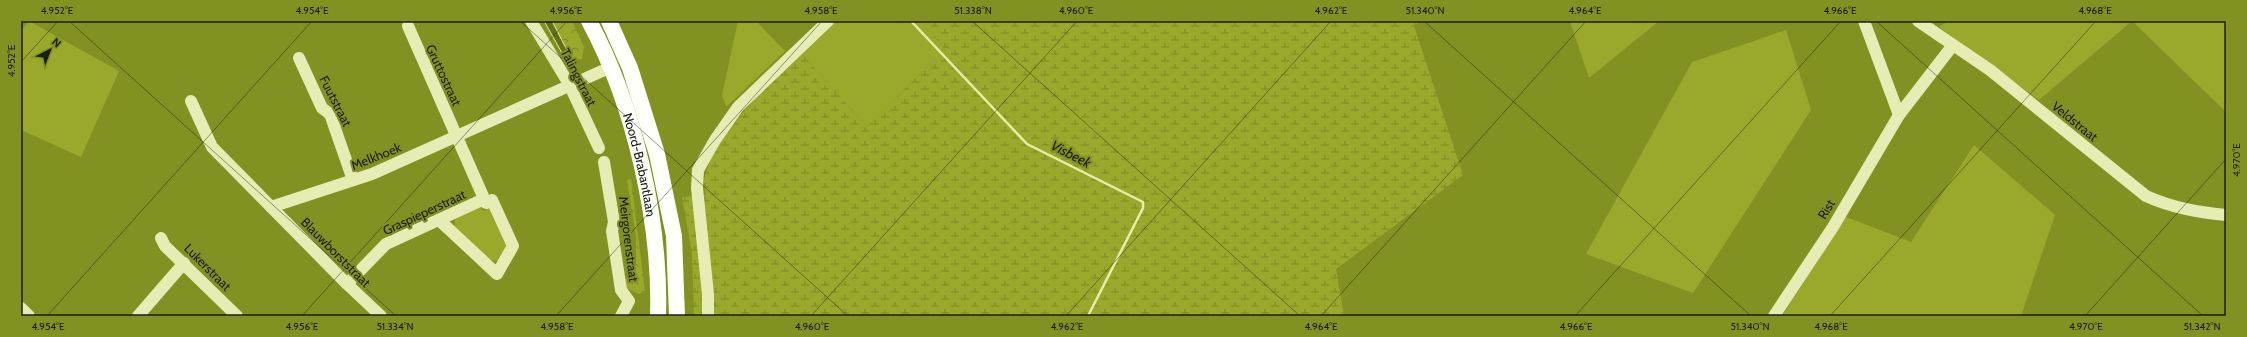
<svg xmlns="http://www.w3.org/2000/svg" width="2247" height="337" font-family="Cabin,sans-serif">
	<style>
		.grass { fill: #9aa92c }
		.forest { fill: url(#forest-crowns) }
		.wetland { fill: url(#wetland-marsh) }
		.water { fill: #647018; stroke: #e6eea7 }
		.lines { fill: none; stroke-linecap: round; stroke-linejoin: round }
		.stream { stroke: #e6eea7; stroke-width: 2.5 }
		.minor { stroke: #e6ecb3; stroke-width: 12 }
		.major { stroke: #fefff9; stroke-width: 16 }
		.ticks { fill: none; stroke: #1d1d1d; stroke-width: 1; stroke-opacity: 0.45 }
		.labels { text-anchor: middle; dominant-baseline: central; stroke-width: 4; stroke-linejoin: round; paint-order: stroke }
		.street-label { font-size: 13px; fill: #1d1d1d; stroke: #829122 }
		.water-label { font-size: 14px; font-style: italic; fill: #1c1c1a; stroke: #829122 }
		.neatline { fill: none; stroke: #1d1d1d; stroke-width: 1.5 }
		.ticks-label { font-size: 10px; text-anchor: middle; fill: #1d1d1d }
	</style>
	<defs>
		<pattern id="forest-crowns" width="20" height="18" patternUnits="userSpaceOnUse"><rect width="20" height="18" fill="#9aa92c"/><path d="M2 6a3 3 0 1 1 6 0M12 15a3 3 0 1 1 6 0" fill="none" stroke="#7d8925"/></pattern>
		<pattern id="wetland-marsh" width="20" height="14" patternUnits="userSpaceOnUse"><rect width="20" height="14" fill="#9aa92c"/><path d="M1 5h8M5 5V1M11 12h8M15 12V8" fill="none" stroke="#7d8925"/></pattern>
	</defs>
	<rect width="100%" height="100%" fill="#829122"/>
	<g class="grass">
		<path d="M29 21 119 71 81 157 21 130V31Z"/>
		<path d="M738 21H756L785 51 726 107 722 95Z"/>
		<path d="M836 21H920L945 49 867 127 801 53Z"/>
		<path d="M1570 21H1659L1589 78Z"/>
		<path d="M1948 21H2226V112L2132 21 2039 100 1939 27Z"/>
		<path d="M1786 30 1811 110 1693 293 1586 254 1692 62Z"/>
		<path d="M1974 145 2055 215 2021 316H1782L1846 217 1911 242Z"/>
		<path d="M480 206 483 211 491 207 508 245 498 261 489 260 455 229V219L457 217Z"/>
	</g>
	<g class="forest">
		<path d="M552 21H572L584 47 582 59 572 60Z"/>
		<path d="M631 179 645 292 639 294 621 285 636 264V236L627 180Z"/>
	</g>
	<path class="wetland" d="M920 21H1420L1414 26 1463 175 1336 269 1344 316H694L692 253 682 197 706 195C705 190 703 184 704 180 714 134 769 85 801 53L867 127 945 49Z"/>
	<path class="water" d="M544 21H552L572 60H566Z"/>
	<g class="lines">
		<path class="stream" d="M911 21 1027 144 1143 202V208L1088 316"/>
		<g class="minor">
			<path d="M531 21 569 84 599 148"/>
			<path d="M1864 21 1899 115"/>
			<path d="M1918 21 1990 70 2146 196C2173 208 2197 212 2226 215"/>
			<path d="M408 26 486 203 492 200 513 246 497 274 439 220"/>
			<path d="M299 58 322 108 330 114 353 180"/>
			<path d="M191 101 212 147 347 284 381 316"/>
			<path d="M604 162 614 222 612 231 621 290 629 301 621 316"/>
			<path d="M271 207 372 174 611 67"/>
			<path d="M161 238 165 246 237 316"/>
			<path d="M347 284 386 244 484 199"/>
			<path d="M21 308 29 316"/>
			<path d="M138 316 184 263"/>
			<path d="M708 316V294L697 188 698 170 715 140 738 107 828 21"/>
			<path d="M1774 316 1833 227 1899 115 1953 45"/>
		</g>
		<g class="major">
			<path id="s1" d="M589 21C634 104 661 222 658 316"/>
			<path d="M609 21 630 68 657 154 674 236 677 316"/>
		</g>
	</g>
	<path class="ticks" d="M69 21 396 316M520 21 848 316M972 21 1300 316M1424 21 1751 316M1876 21 2203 316M21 62 58 21M47 316 312 21M302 316 567 21M556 316 822 21M811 316 1077 21M1066 316 1331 21M1321 316 1586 21M1575 316 1841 21M1830 316 2096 21M2085 316 2226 159"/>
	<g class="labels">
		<g class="street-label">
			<text transform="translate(444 75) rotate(65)">Gruttostraat</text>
			<text transform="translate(579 77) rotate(63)">Talingstraat</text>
			<text transform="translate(336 101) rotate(63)">Fuutstraat</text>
			<text transform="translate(2075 121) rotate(39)">Veldstraat</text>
			<text transform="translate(376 156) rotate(-22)">Melkhoek</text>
			<text stroke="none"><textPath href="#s1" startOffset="153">Noord-Brabantlaan</textPath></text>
			<text transform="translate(1826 209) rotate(-59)">Rist</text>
			<text transform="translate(424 212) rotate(-25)">Graspieperstraat</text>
			<text transform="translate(629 239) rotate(83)">Meirgorenstraat</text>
			<text transform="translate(336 252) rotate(45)">Blauwborststraat</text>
			<text transform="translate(208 267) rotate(45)">Lukerstraat</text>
		</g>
		<g class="water-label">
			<text transform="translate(1071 154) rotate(27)">Visbeek</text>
		</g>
	</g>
	<rect width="2247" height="337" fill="none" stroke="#829122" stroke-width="44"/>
	<g transform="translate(50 50) rotate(42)" stroke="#829122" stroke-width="3" paint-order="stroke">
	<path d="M0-3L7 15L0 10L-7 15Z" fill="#1d1d1d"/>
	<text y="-6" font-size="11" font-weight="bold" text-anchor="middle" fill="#1d1d1d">N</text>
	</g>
	<rect x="22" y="22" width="2203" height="293" class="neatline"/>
	<g class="ticks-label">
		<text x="57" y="14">4.952°E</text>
		<text x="312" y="14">4.954°E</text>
		<text x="566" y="14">4.956°E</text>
		<text x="821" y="14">4.958°E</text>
		<text x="973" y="14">51.338°N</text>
		<text x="1076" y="14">4.960°E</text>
		<text x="1331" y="14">4.962°E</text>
		<text x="1425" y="14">51.340°N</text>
		<text x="1585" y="14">4.964°E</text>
		<text x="1840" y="14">4.966°E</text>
		<text x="2095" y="14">4.968°E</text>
		<text transform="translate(11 61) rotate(-90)" y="4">4.952°E</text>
		<text transform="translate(2236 160) rotate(-90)" y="4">4.970°E</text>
		<text x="48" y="330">4.954°E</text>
		<text x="302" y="330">4.956°E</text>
		<text x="395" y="330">51.334°N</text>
		<text x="557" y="330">4.958°E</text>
		<text x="812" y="330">4.960°E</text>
		<text x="1067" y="330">4.962°E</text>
		<text x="1321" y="330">4.964°E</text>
		<text x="1576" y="330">4.966°E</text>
		<text x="1750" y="330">51.340°N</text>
		<text x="1831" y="330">4.968°E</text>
		<text x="2086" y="330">4.970°E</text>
		<text x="2202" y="330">51.342°N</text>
	</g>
</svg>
